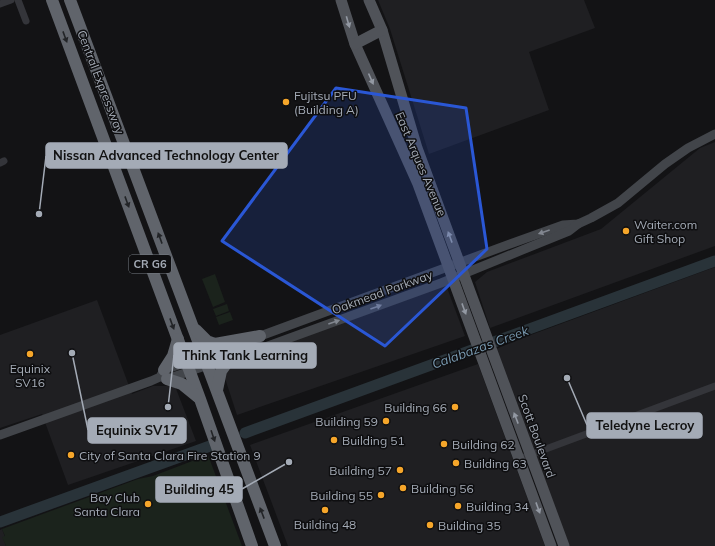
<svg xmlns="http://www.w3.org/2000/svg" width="715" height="546" font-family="Mulish,sans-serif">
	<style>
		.built { fill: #1f1f22 }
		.green { fill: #1b231c }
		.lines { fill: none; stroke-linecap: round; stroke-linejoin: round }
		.river { stroke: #293339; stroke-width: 11 }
		.street { stroke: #34353a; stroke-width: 7 }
		.secondary { stroke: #42454a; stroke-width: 9 }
		.primary { stroke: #505359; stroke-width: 11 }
		.highway { stroke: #60646b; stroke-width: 12 }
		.oneway { fill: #9399a3 }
		.oneway2 { fill: #222427 }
		.oneway3 { fill: #828790 }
		.marked { fill: #2a57d5; fill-opacity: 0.2; stroke: #2a57d5; stroke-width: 3; stroke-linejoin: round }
		.poi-dot { fill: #f6a62a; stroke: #0e0e10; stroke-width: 1.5 }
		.labels { text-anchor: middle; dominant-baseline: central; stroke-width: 3; stroke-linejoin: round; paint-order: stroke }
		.shield { fill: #0e0e10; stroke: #777c84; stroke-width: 1 }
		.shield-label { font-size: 11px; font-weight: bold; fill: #a4abb6 }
		.street-label { font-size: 12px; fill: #a4abb6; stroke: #0e0e10 }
		.poi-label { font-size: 12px; fill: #a4abb6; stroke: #0e0e10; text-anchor: start }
		.water-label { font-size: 13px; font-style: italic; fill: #7a9bb2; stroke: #0e0e10 }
		.leader { fill: none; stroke: #a4abb6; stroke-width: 1.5 }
		.callout-dot { fill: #a4abb6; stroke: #0e0e10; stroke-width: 1.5 }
		.callout { fill: #a4abb6; stroke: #a4abb6; stroke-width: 1.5 }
		.callout-label { font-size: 13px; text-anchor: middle; font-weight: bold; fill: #111 }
	</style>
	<rect width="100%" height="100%" fill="#131315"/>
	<g class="built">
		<path d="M378 0H584L595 28 529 52 549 110 429 154 390 29Z"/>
		<path d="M715 142V246L490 328 475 282 487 272 601 229 700 148Z"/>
		<path d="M715 267V546H569L496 349 528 336Z"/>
		<path d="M446 285 465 336 237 415 221 366Z"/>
		<path d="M97 300 132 394 153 386H175L196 441 68 485 42 414 0 428V335Z"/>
		<path d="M478 364 545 546H288L250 445Z"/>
		<path d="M2 529 5 537 3 538 6 546H0V530Z"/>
	</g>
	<g class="green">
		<path d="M215 274 225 302 213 307 202 279Z"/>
		<path d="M227 304 229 311 216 316 213 309Z"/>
		<path d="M230 312 233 320 219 325 216 317Z"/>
		<path d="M208 455 242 546H6L2 537 5 536 2 529 138 479 153 476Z"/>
	</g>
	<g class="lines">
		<g class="river">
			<path d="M245 433 715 261"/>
			<path d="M0 522 210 446"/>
		</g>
		<g class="street">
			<path d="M18 0 26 21"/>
			<path d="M0 4 11 0"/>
			<path d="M0 163 4 161"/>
			<path d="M519 459 715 386"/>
		</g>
		<g class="secondary">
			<path d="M255 338 510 244 563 225 578 224 591 218 618 203 665 164 688 148 715 134"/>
			<path d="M165 379H167L246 352 254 351 441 283 569 231 578 224"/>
			<path d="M0 435 151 381 160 377 164 370 239 344"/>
		</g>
		<g class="primary">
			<path d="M341 0 355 44 418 184 551 546"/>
			<path d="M369 0 382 30 417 148 564 546"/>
			<path d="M355 44 382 30"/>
		</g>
		<g class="highway">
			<path d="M52 0 200 399 252 546"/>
			<path d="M70 0 275 546"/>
			<path d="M196 330 207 341 215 344 260 336"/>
			<path d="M164 370 173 356 178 339"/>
			<path d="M167 379 182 384 198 397"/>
			<path d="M217 390 221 371 231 357"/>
		</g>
	</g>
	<defs><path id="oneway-solid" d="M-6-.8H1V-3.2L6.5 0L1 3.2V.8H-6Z"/></defs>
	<g class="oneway">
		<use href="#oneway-solid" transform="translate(348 22) rotate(74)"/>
		<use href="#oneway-solid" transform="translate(371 79) rotate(66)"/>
		<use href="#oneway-solid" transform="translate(450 237) rotate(-110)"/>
		<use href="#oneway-solid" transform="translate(464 309) rotate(70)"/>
		<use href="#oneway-solid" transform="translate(516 418) rotate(-111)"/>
		<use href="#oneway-solid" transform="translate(538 508) rotate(70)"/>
	</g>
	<g class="oneway2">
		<use href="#oneway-solid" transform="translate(65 37) rotate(70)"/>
		<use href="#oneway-solid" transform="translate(127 202) rotate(70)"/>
		<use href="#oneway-solid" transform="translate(160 238) rotate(-110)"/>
		<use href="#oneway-solid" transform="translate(172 324) rotate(70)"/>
		<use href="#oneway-solid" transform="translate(213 436) rotate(71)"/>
		<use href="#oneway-solid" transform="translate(262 513) rotate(-111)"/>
	</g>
	<g class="oneway3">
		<use href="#oneway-solid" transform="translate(544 232) rotate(161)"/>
		<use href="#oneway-solid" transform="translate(376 307) rotate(-20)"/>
		<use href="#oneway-solid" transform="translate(334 322) rotate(-19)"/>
	</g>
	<path class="marked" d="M336 88 466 108 487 249 385 346 222 241Z"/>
	<g class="poi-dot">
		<circle cx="286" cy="102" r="4"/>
		<circle cx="626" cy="231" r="4"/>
		<circle cx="30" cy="354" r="4"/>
		<circle cx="455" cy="407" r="4"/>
		<circle cx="386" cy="421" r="4"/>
		<circle cx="334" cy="440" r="4"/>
		<circle cx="444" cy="444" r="4"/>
		<circle cx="71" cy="455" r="4"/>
		<circle cx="456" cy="463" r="4"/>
		<circle cx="400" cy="470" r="4"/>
		<circle cx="403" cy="488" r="4"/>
		<circle cx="381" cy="495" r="4"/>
		<circle cx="148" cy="504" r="4"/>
		<circle cx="458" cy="506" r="4"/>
		<circle cx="325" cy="510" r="4"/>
		<circle cx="430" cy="525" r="4"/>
	</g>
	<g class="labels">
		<rect class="shield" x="129" y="255" width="42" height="18" rx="3"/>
		<g class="shield-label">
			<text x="150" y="264">CR G6</text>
		</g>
		<g class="street-label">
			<text transform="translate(101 82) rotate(69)">Central Expressway</text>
			<text transform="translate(421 164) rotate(67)">East Arques Avenue</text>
			<text transform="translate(382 292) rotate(-20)">Oakmead Parkway</text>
			<text transform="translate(537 436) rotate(70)">Scott Boulevard</text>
		</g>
		<g class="poi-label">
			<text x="294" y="95">Fujitsu PFU<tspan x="294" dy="14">(Building A)</tspan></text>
			<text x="634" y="224">Waiter.com<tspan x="634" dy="14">Gift Shop</tspan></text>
			<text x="30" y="368" text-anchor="middle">Equinix<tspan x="30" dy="14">SV16</tspan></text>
			<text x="447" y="407" text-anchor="end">Building 66</text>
			<text x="378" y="421" text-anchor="end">Building 59</text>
			<text x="342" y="440">Building 51</text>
			<text x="452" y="444">Building 62</text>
			<text x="79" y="455">City of Santa Clara Fire Station 9</text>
			<text x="464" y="463">Building 63</text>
			<text x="392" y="470" text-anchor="end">Building 57</text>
			<text x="411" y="488">Building 56</text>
			<text x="373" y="495" text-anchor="end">Building 55</text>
			<text x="140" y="497" text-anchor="end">Bay Club<tspan x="140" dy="14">Santa Clara</tspan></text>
			<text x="466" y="506">Building 34</text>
			<text x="325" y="524" text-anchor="middle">Building 48</text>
			<text x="438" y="525">Building 35</text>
		</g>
		<g class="water-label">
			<text transform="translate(480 347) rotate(-20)">Calabazas Creek</text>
		</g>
	</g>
	<path class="leader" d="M39 214L46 156M168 407L174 355M567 378L587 425M72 353L88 430M289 462L242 489"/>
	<g class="callout-dot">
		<circle cx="39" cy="214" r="4"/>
		<circle cx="168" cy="407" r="4"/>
		<circle cx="567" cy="378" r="4"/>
		<circle cx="72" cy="353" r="4"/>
		<circle cx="289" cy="462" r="4"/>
	</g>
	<g class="callout">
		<rect x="46" y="143" width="241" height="25" rx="4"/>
		<rect x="174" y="343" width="142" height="25" rx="4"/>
		<rect x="587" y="413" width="115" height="25" rx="4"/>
		<rect x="88" y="418" width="98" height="25" rx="4"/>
		<rect x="156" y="477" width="86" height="25" rx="4"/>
	</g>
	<g class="callout-label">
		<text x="166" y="160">Nissan Advanced Technology Center</text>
		<text x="245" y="360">Think Tank Learning</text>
		<text x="645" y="430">Teledyne Lecroy</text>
		<text x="137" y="435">Equinix SV17</text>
		<text x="199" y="494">Building 45</text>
	</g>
</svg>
